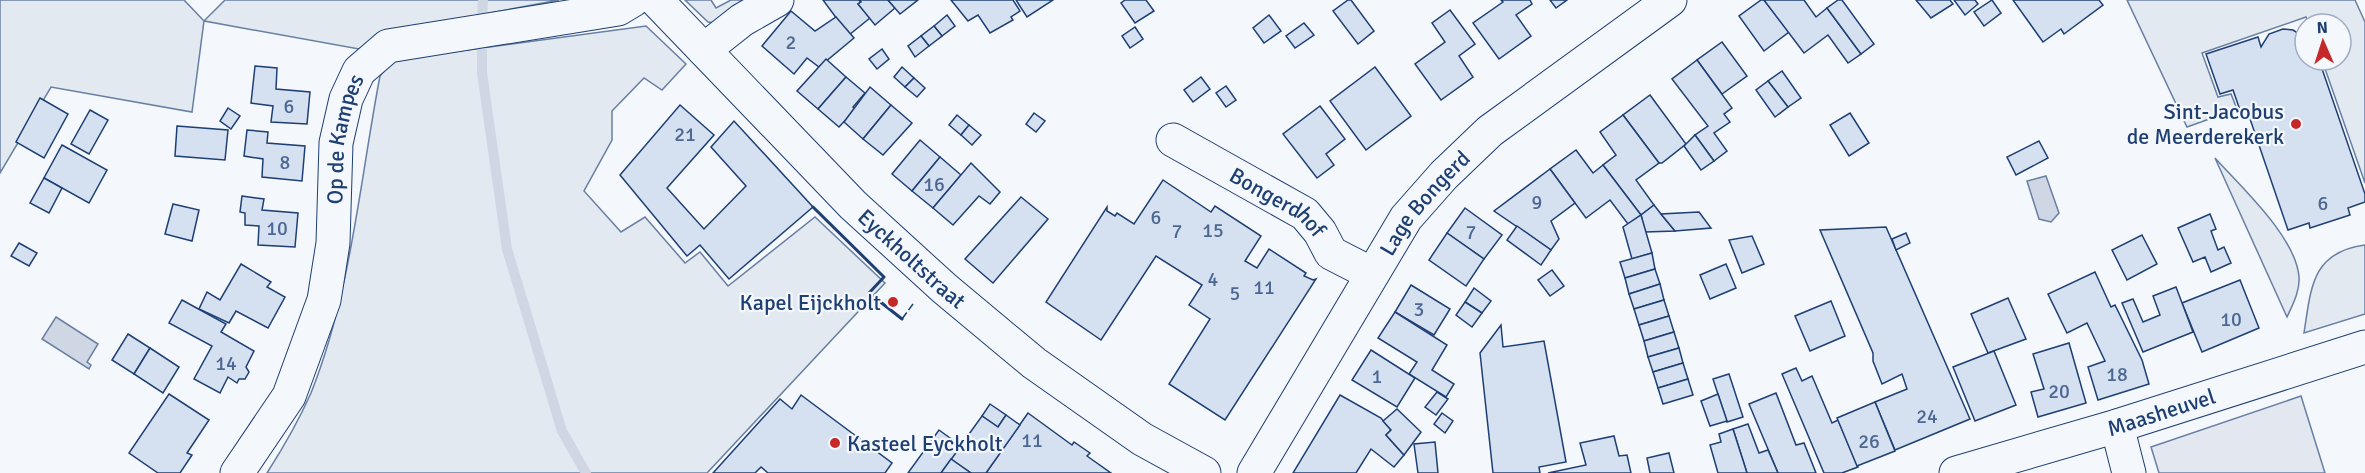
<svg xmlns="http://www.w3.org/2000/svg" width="2365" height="473" font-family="Signika,sans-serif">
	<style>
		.green { fill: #e3e9f0; stroke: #687fa3; stroke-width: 1.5 }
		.parking { fill: #e3e8f0; stroke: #687fa3; stroke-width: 1.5 }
		.water { fill: #cfd7e4; stroke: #687fa3; stroke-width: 1.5 }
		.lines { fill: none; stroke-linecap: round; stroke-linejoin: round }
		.stream { stroke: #cfd7e4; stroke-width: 10 }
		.building { fill: #d5e0f0; stroke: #1d3f73; stroke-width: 1.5 }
		.minor-casing { stroke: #1d3f73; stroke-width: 35 }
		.minor { stroke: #f4f7fb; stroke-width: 33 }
		.fence { stroke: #1d3f73; stroke-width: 1.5; stroke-dasharray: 8 3; stroke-linecap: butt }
		.wall { stroke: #1d3f73; stroke-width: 3 }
		.poi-dot { fill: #c62828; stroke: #f4f7fb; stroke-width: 2 }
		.labels { text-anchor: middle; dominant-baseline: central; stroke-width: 4.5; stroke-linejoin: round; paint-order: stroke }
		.number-label { font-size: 20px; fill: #4b6792 }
		.poi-label { font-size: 22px; fill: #1d3f73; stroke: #f4f7fb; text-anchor: end }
		.street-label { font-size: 22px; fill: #1d3f73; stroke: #f4f7fb }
	</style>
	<rect width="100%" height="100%" fill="#f4f7fb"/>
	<g class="green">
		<path d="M0 0H184L204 21 225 0H559L384 33 359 49 204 21 192 112 51 87 0 173Z"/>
		<path d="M685 0H711L716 8 731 0H741V6L717 23 708 22Z"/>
		<path d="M2127 0H2355L2365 22V183L2322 60H2341V24H2309L2306 17 2202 53 2218 97 2231 94 2237 109 2187 127Z"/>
		<path d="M646 26 686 64 662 90 644 78 612 111V140L584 191 621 232 645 217 685 263 700 252 728 286 815 217 885 283 707 473H267C283 448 299 420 311 393 351 293 360 180 380 76L392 60Z"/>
		<path d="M2215 158C2241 187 2296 237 2299 277 2300 291 2293 304 2287 317Z"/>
		<path d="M2365 245V314L2304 333C2311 289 2311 252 2365 245Z"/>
	</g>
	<path class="parking" d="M2301 396 2325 473H2159L2151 447Z"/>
	<g class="water">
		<path d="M2046 176 2059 213 2051 222 2039 219 2027 181Z"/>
		<path d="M56 317 98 344 87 362 91 365 89 369 42 339Z"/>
	</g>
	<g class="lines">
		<g class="stream">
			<path d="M482 19 483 0"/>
			<path d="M482 51V73L507 249 562 431 586 473"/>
		</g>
	</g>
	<g class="building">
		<path d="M823 0H859L861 2 858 4 870 18 849 35Z"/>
		<path d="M859 0H888L895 8 875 25 858 4 861 2Z"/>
		<path d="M888 0H918L900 14Z"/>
		<path d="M951 0H1013L1020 11 1011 17 1013 20 990 33 978 15 968 21Z"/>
		<path d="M1016 0H1053L1027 17Z"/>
		<path d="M1125 0H1146L1154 11 1135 23 1121 3Z"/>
		<path d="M1348 0H1351L1374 31 1358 44 1333 11Z"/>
		<path d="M1501 0H1530L1532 4 1516 15 1531 36 1499 59 1473 23 1503 2Z"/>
		<path d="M1550 0H1567L1556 8Z"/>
		<path d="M1761 0H1764L1789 32 1764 51 1739 16Z"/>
		<path d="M1764 0H1804L1816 17 1827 8 1861 54 1848 63 1828 35 1804 53Z"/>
		<path d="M1838 0H1842L1874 44 1861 54 1827 8Z"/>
		<path d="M1916 0H1950L1953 4 1931 18Z"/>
		<path d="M1954 0H1975L1978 4 1965 15Z"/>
		<path d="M1992 0 2001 13 1984 26 1974 12Z"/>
		<path d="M2013 0H2099L2103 5 2064 34 2061 29 2043 42Z"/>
		<path d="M1450 10 1475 44 1459 56 1473 77 1441 100 1415 64 1445 42 1432 23Z"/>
		<path d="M791 11 815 31 836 17 854 38 819 67 807 58 794 74 762 46Z"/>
		<path d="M947 15 955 26 942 36 934 26Z"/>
		<path d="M1269 15 1281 31 1264 43 1253 28Z"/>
		<path d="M1304 23 1314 35 1295 48 1286 36Z"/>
		<path d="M934 26 942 36 929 46 921 36Z"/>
		<path d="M1135 27 1143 39 1130 48 1122 36Z"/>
		<path d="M2283 29 2293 30 2304 37 2305 60H2319L2365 194V202L2348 208 2350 215 2310 228 2309 223 2288 230 2247 110 2241 113 2233 90 2220 94 2206 54 2258 37 2261 47 2269 34Z"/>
		<path d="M921 36 929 46 915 57 908 46Z"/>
		<path d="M1722 42 1747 76 1722 94 1697 60Z"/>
		<path d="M882 49 889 59 877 69 869 59Z"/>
		<path d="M826 59 846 77 818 109 797 91Z"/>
		<path d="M1697 60 1732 108 1724 114 1730 122 1714 133 1727 151 1714 161 1695 135 1708 126 1672 79Z"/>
		<path d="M255 66 277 68 276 89 310 92 307 124 271 122 273 106 251 103Z"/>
		<path d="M902 67 914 78 905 87 894 77Z"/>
		<path d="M1375 67 1411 116 1366 150 1330 101Z"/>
		<path d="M1782 71 1801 98 1788 107 1768 81Z"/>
		<path d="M846 77 865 93 853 107 855 110 839 127 818 109Z"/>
		<path d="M1201 77 1210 89 1193 102 1184 90Z"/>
		<path d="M914 78 925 88 917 97 905 87Z"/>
		<path d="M1768 81 1788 107 1775 117 1756 90Z"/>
		<path d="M1226 86 1236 100 1226 107 1216 93Z"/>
		<path d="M870 87 891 105 863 139 844 122Z"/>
		<path d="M1650 95 1686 144 1662 163H1659L1623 115Z"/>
		<path d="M40 98 68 114 44 158 16 142Z"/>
		<path d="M680 105 714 135 667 188 704 229 746 186 711 147 734 121 813 207 729 279 700 245 687 256 620 175Z"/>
		<path d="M891 105 912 123 883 155 863 139Z"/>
		<path d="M1320 106 1345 139 1326 154 1334 165 1317 178 1283 134Z"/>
		<path d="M228 108 240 116 231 129 220 121Z"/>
		<path d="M90 110 108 120 89 154 71 144Z"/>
		<path d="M1034 113 1045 121 1036 132 1026 124Z"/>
		<path d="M1850 113 1869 143 1849 156 1830 125Z"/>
		<path d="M957 115 969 125 961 135 949 125Z"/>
		<path d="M1623 115 1659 163 1636 180 1654 205 1641 215 1603 165 1616 155 1600 132Z"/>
		<path d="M969 125 981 135 972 145 961 135Z"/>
		<path d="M177 126 228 130 225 160 175 156Z"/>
		<path d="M247 130 268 132 267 143 305 146 302 181 262 177 263 159 244 156Z"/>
		<path d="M1695 135 1714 161 1701 170 1684 146Z"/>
		<path d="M920 140 940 157 912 191 892 174Z"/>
		<path d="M2039 141 2048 158 2016 175 2007 157Z"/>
		<path d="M62 145 107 170 89 203 44 178Z"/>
		<path d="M1576 150 1593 173 1603 165 1641 215 1628 224 1610 200 1586 218 1550 169Z"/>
		<path d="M940 157 961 175 933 208 912 191Z"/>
		<path d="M971 163 1000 192 990 204 979 196 953 225 933 208Z"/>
		<path d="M1550 169 1575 203 1551 221 1559 239 1551 250 1494 211Z"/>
		<path d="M44 178 62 188 49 213 30 203Z"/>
		<path d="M1163 180 1211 212 1215 206 1261 236 1245 261 1257 268 1269 249 1306 273 1304 276 1313 280 1316 279 1225 420 1169 384 1210 319 1189 305 1202 285 1156 256 1101 340 1046 302 1107 207V211L1115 216 1117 213 1134 224Z"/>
		<path d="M242 196 264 199 262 210 298 213 295 247 258 245 259 226 245 225V213L240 212Z"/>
		<path d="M1021 197 1048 219 993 283 965 259Z"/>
		<path d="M173 204 199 210 192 241 165 234Z"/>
		<path d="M1654 205 1661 214 1675 231 1645 232 1641 215Z"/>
		<path d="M1465 208 1502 235 1484 259 1447 233Z"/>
		<path d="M1699 212 1711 228 1675 231 1661 214Z"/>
		<path d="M2210 214 2216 229 2211 231 2218 250 2224 247 2231 263 2211 272 2205 257 2193 262 2178 228Z"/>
		<path d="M1641 215 1652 253 1632 259 1623 227Z"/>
		<path d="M1517 226 1551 250 1541 265 1507 240Z"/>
		<path d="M1886 227 1970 419 1895 450 1875 402 1907 389 1902 374 1882 384 1873 361V353L1820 230Z"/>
		<path d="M1447 233 1484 259 1466 286 1429 260Z"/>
		<path d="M1906 233 1910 243 1896 250 1892 239Z"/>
		<path d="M2142 235 2157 264 2127 280 2112 250Z"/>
		<path d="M1752 236 1764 264 1742 273 1729 240Z"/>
		<path d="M19 243 37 253 29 266 11 256Z"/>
		<path d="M1652 253 1655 269 1625 278 1620 262Z"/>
		<path d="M241 264 271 282 267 287 285 297 268 328 236 311 229 323 199 309 207 292 220 300Z"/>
		<path d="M1726 264 1736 288 1710 299 1700 275Z"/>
		<path d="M1655 269 1660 284 1629 294 1625 278Z"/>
		<path d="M1552 270 1564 286 1550 296 1538 280Z"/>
		<path d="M2095 272 2111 307 2115 305 2142 360 2149 384 2098 400 2088 367 2105 361 2087 323 2067 333 2048 294Z"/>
		<path d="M2240 280 2259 328 2202 352 2182 303Z"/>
		<path d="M1660 284 1664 300 1634 309 1629 294Z"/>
		<path d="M1411 285 1450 309 1434 335 1395 312Z"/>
		<path d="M2176 287 2193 332 2143 352 2122 303 2133 299 2143 322 2160 315 2153 296Z"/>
		<path d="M1474 288 1491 301 1482 313 1465 302Z"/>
		<path d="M2008 298 2026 339 1988 353 1971 314Z"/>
		<path d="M182 300 226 324 221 332 254 351 246 367 249 372 245 379H239L237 383 228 377 220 393 194 379 212 346 169 323Z"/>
		<path d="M1664 300 1669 316 1639 325 1634 309Z"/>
		<path d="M1831 301 1845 336 1810 351 1795 316Z"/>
		<path d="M1465 302 1482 313 1472 327 1456 315Z"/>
		<path d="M1395 312 1447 345 1432 370 1454 384 1446 397 1409 374 1417 362 1378 338Z"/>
		<path d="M1669 316 1674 332 1644 341 1639 325Z"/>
		<path d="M1501 325 1503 347 1544 341 1566 462 1539 467 1540 473H1493L1480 353Z"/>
		<path d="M1674 332 1679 348 1648 357 1644 341Z"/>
		<path d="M128 334 150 348 134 374 112 360Z"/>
		<path d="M2069 343 2086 403 2038 417 2031 392 2044 389 2033 354Z"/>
		<path d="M150 348 179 367 163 393 134 374Z"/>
		<path d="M1679 348 1683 363 1653 372 1648 357Z"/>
		<path d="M1371 350 1415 378 1397 407 1352 380Z"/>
		<path d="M1994 351 2016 405 1975 421 1953 367Z"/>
		<path d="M1683 363 1688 379 1658 388 1653 372Z"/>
		<path d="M1796 368 1802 381 1812 376 1832 423 1838 420 1858 467 1842 473H1824L1782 374Z"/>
		<path d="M1729 374 1743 417 1727 422 1713 379Z"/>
		<path d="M1688 379 1693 395 1663 404 1658 388Z"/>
		<path d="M1437 392 1448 399 1436 415 1425 407Z"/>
		<path d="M1776 393 1796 445 1804 443 1816 473H1778L1749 404Z"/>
		<path d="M169 394 209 420 187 453 192 455 180 473H158L129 453Z"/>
		<path d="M1718 394 1727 421 1710 426 1701 401Z"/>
		<path d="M801 395 892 463 885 473H768L761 467 755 473H713L780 399 792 409Z"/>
		<path d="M1340 395 1381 418 1391 430 1386 435 1404 455 1394 467 1371 449 1356 473H1293Z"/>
		<path d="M1875 402 1895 451 1857 466 1837 418Z"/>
		<path d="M990 404 1006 415 998 427 982 416Z"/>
		<path d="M1397 409 1421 432 1404 455 1386 435 1391 430 1383 421Z"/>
		<path d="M1028 413 1072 445 1074 442 1090 453 1087 456 1111 473H986Z"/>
		<path d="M1442 413 1453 421 1445 433 1434 424Z"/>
		<path d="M1006 415 1020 425 986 473H971L951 459 982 416 998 427Z"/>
		<path d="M1748 424 1759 453 1768 450 1778 473H1747L1733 429Z"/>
		<path d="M1733 429 1747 473H1718L1710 445 1721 442 1719 434Z"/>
		<path d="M939 430 961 446 941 473H908Z"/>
		<path d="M1614 436 1619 456 1627 455 1631 473H1548L1586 465 1580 443Z"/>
		<path d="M1435 442 1438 473H1418L1414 444Z"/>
		<path d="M1669 453 1674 473H1650L1647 458Z"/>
		<path d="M951 459 971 473H941Z"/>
	</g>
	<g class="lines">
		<defs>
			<g id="minor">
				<path id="s1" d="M656 0 853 205 944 288 1034 363 1142 439 1204 473"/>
				<path d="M704 50 742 20 777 0"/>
				<path id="s2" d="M1173 140 1305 214 1320 232 1331 253 1372 274"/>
				<path d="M2117 426 2129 473"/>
				<path id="s3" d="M237 473 289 396 324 300 333 243 336 143 346 99 359 71 388 46 618 9 633 0"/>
				<path id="s4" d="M1254 473 1406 218 1444 175 1490 131 1670 0"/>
				<path id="s5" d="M1956 473 2117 426 2365 347"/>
			</g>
		</defs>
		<use href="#minor" class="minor-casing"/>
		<use href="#minor" class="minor"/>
		<path class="fence" d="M902 319 913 304"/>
		<path class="wall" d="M813 207 884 277 869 293 902 319"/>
	</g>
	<g class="poi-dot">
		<circle cx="2296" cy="124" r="6"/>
		<circle cx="893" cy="302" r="6"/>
		<circle cx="835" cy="443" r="6"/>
	</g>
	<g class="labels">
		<g class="number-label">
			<text x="791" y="42">2</text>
			<text x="289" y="106">6</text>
			<text x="685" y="134">21</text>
			<text x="285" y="162">8</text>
			<text x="934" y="184">16</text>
			<text x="1537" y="202">9</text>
			<text x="2323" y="203">6</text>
			<text x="1156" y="217">6</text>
			<text x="277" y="228">10</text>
			<text x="1213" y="230">15</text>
			<text x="1177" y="231">7</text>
			<text x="1471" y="232">7</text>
			<text x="1213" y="279">4</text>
			<text x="1264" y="287">11</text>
			<text x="1235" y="293">5</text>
			<text x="1419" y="309">3</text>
			<text x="2231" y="319">10</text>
			<text x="226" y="363">14</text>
			<text x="2117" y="374">18</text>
			<text x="1377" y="376">1</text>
			<text x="2059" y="391">20</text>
			<text x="1927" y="416">24</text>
			<text x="1032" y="440">11</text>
			<text x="1869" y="441">26</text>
		</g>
		<g class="poi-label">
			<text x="2284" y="111">Sint-Jacobus<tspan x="2284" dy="25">de Meerderekerk</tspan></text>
			<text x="881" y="302">Kapel Eijckholt</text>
			<text x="847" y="443" text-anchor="start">Kasteel Eyckholt</text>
		</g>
		<g class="street-label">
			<text stroke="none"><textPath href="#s3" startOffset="358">Op de Kampes</textPath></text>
			<text stroke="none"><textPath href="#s2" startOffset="122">Bongerdhof</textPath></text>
			<text stroke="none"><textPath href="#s4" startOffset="320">Lage Bongerd</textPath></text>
			<text stroke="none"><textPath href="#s1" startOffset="364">Eyckholtstraat</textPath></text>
			<text stroke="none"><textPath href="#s5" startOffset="214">Maasheuvel</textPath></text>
		</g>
	</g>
	<g transform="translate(2323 42) rotate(357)"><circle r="28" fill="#f4f7fb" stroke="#9eadc5" stroke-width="1.5"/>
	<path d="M0-4.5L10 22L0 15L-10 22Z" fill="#c62828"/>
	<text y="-9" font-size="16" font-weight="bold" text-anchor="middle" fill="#1d3f73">N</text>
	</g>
</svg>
